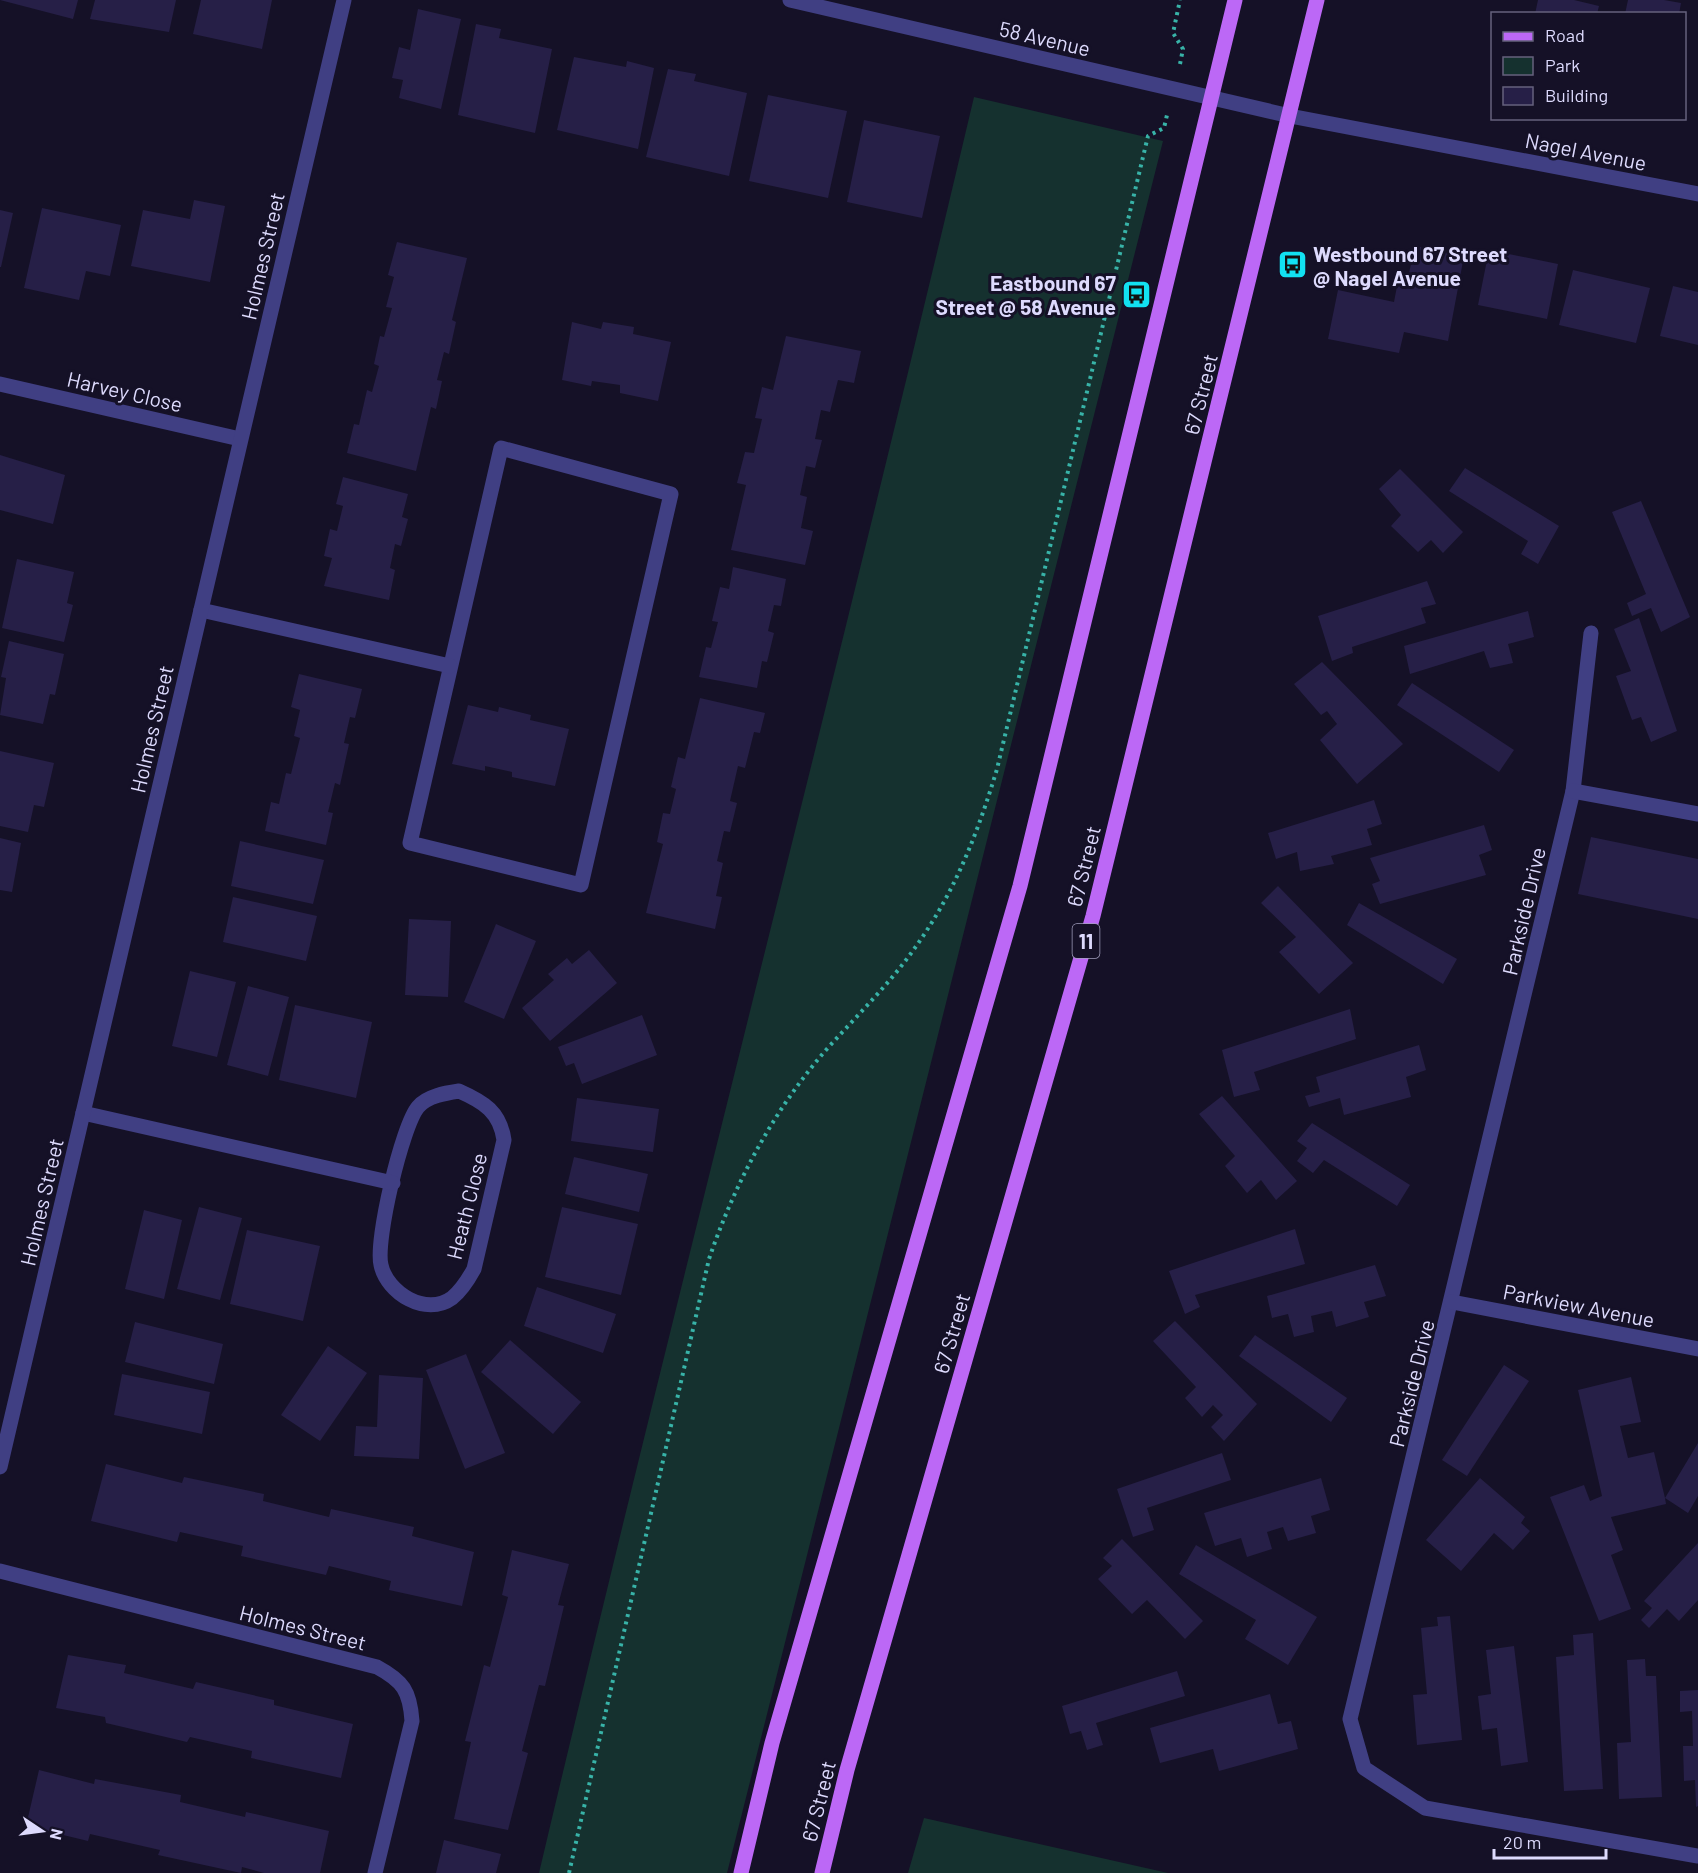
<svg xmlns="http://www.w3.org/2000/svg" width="1698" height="1873" font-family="Barlow,sans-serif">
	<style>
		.green { fill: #15312f }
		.building { fill: #261f47 }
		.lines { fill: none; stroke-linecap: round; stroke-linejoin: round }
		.path { stroke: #38b3a8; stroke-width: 4; stroke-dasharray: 3 4.5; stroke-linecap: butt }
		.minor { stroke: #403f83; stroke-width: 15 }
		.major { stroke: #bc68f6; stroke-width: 15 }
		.labels { text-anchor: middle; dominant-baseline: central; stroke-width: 6; stroke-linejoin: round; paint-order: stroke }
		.shield { fill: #151127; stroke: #a19ebd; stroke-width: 1.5 }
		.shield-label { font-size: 20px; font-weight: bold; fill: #dddafd }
		.street-label { font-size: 21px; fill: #dddafd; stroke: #151127 }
		.poi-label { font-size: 21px; font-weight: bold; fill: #dddafd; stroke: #151127; text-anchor: start }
	</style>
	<rect width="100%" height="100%" fill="#151127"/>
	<g class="green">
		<path d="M974 97 1163 141 727 1873H539C679 1280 834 691 974 97Z"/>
		<path d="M924 1818 1168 1873H908Z"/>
	</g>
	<g class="building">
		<path d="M0 0H78L73 19Z"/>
		<path d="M95 0H176L169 32 90 19Z"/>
		<path d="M201 0H272L262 49 193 34Z"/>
		<path d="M1538 0H1574L1599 6 1597 14H1535Z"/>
		<path d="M1628 0H1664L1681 3 1679 14H1625Z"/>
		<path d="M418 9 461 19 441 109 399 98 403 80 392 78 399 47 410 50Z"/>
		<path d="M476 24 501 29 499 38 552 49 535 133 458 115Z"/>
		<path d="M574 57 626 67 627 61 654 68 638 149 557 130Z"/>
		<path d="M668 69 696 74 694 81 747 93 729 176 646 157Z"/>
		<path d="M768 95 847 111 828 198 749 181Z"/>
		<path d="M864 120 940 136 922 218 847 202Z"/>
		<path d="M194 200 225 206 210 282 131 266 143 210 190 219Z"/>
		<path d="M42 208 121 225 110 276 86 271 79 300 24 288Z"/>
		<path d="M0 210 13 213 1 267H0Z"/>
		<path d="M397 242 467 258 452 320 456 322 449 354 444 352 437 380 442 381 436 409 431 407 416 471 347 453 354 424 359 425 367 390 372 392 379 366 374 364 380 336 384 337 392 308 386 307 394 277 388 275Z"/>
		<path d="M1415 246 1464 256 1448 341 1404 332 1399 353 1328 339 1338 290 1394 302 1398 281 1407 282Z"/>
		<path d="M1489 250 1558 264 1547 319 1478 305Z"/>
		<path d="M1573 270 1650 288 1636 343 1559 325Z"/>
		<path d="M1673 286 1698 292V345L1660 336Z"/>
		<path d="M572 322 601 329 603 322 634 327 633 334 671 342 658 401 620 393V385L592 381 591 386 562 380Z"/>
		<path d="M786 336 861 351 854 383 838 380 830 412 821 410 815 439 822 440 815 468 806 466 800 495 807 497 801 528 813 531 805 565 731 550 746 485 737 483 745 452 754 453 762 419 755 418 762 387 773 390Z"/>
		<path d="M0 455 65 475 53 524 0 510Z"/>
		<path d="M1465 468 1559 526 1538 564 1521 554 1528 541 1449 491Z"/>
		<path d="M1400 469 1463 532 1443 553 1431 540 1418 552 1391 526 1401 515 1379 489Z"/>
		<path d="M343 477 408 494 402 517 408 519 401 546 395 544 390 568 395 570 389 600 324 586 332 558 324 556 330 529 337 531 343 506 336 504Z"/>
		<path d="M1641 501 1690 617 1661 632 1651 608 1632 616 1627 603 1646 594 1612 512Z"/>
		<path d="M17 559 74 572 67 603 73 605 64 642 2 628Z"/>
		<path d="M733 567 786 579 781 606 774 605 768 631 774 633 767 662 762 661 757 688 699 677 706 647 711 648 718 622 712 621 720 587 729 589Z"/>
		<path d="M1427 581 1436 604 1421 608 1426 623 1352 647 1353 653 1332 661 1318 616Z"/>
		<path d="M1528 611 1534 637 1508 644 1513 663 1490 668 1484 651 1410 674 1404 646Z"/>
		<path d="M1639 618 1677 731 1651 742 1641 717 1632 720 1616 676 1631 671 1614 629Z"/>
		<path d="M9 641 64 654 55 695 50 694 43 724 0 715 6 678 1 677Z"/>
		<path d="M1322 662 1403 744 1357 784 1320 740 1337 724 1327 711 1321 715 1294 684Z"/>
		<path d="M299 674 362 689 355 718 350 717 344 743 349 744 340 785 335 783 328 812 333 813 326 845 265 831 271 802 279 804 286 773 291 774 300 738 294 736 300 710 291 707Z"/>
		<path d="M1412 683 1514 750 1499 772 1397 705Z"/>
		<path d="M700 698 765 713 760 733 754 732 745 768 738 766 730 801 737 803 730 832 724 831 717 861 723 863 716 896 722 897 715 929 646 913 663 844 657 842 663 813 670 814 676 789 671 787 678 757 685 759Z"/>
		<path d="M468 705 498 712 499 707 531 715 530 720 569 729 555 786 512 777V772L485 766V771L452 764Z"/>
		<path d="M0 751 54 763 44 807 34 805 28 832 0 826Z"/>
		<path d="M1374 800 1382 824 1367 829 1372 845 1331 856 1334 864 1300 871 1297 852 1276 859 1268 833Z"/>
		<path d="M1484 825 1492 850 1479 855 1486 875 1380 904 1372 884 1380 881 1370 858Z"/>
		<path d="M1591 837 1698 859V919L1578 894Z"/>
		<path d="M0 838 21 843 12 892 0 890Z"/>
		<path d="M240 841 324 860 313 904 231 886Z"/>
		<path d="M1278 886 1353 963 1319 994 1279 952 1296 937 1261 903Z"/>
		<path d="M233 897 317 916 306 961 223 942Z"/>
		<path d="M1359 903 1457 959 1443 984 1347 925Z"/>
		<path d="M409 919 451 921 448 997 405 995Z"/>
		<path d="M496 924 536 941 504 1019 464 1002Z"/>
		<path d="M589 950 617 983 550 1041 522 1008 554 980 548 974 567 958 572 964Z"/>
		<path d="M190 971 236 982 217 1057 172 1046Z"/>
		<path d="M248 986 289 997 268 1076 227 1065Z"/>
		<path d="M295 1005 372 1022 356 1098 279 1080Z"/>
		<path d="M1350 1009 1356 1039 1254 1072 1260 1090 1234 1097 1222 1050Z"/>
		<path d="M642 1015 657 1055 582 1084 574 1063 566 1066 558 1047Z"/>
		<path d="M1419 1045 1426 1070 1406 1077 1411 1097 1344 1115 1340 1098 1309 1107 1305 1096 1320 1092 1316 1077Z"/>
		<path d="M1222 1096 1297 1181 1276 1200 1261 1180 1247 1193 1225 1166 1235 1156 1199 1114Z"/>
		<path d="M577 1098 659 1109 653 1152 571 1141Z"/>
		<path d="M1312 1123 1410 1185 1397 1206 1324 1160 1313 1173 1297 1161 1307 1148 1297 1141Z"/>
		<path d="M574 1157 648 1174 639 1212 565 1194Z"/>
		<path d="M199 1207 242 1218 220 1300 177 1289Z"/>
		<path d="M562 1207 638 1224 621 1295 545 1277Z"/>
		<path d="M144 1210 182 1220 164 1299 125 1289Z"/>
		<path d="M1295 1229 1305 1264 1195 1295 1200 1307 1185 1314 1169 1271Z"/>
		<path d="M247 1230 320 1246 303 1321 230 1304Z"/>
		<path d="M1375 1265 1386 1296 1364 1302 1369 1317 1336 1327 1332 1311 1311 1316 1314 1332 1294 1337 1288 1314 1272 1318 1267 1296Z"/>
		<path d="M537 1287 616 1314 603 1353 524 1326Z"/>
		<path d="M1175 1321 1257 1404 1224 1441 1211 1427 1223 1415 1213 1405 1202 1417 1185 1398 1196 1387 1153 1341Z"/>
		<path d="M135 1322 223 1344 214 1384 125 1362Z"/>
		<path d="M1255 1335 1347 1398 1331 1422 1239 1356Z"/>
		<path d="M510 1340 581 1402 553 1434 481 1372Z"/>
		<path d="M328 1346 367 1373 320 1441 281 1415Z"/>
		<path d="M466 1354 505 1453 465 1469 426 1370Z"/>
		<path d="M1504 1365 1529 1381 1467 1476 1442 1460Z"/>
		<path d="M122 1374 210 1392 202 1434 114 1415Z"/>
		<path d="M379 1375 423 1378 419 1459 354 1456 356 1426 377 1427Z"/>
		<path d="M1631 1377 1641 1422 1620 1426 1628 1458 1654 1452 1665 1498 1698 1443V1496L1688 1513 1665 1498 1666 1504 1611 1517 1623 1550 1611 1555 1631 1609 1599 1621 1550 1497 1584 1485 1590 1501 1602 1496 1578 1390Z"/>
		<path d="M1222 1453 1231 1480 1147 1508 1154 1530 1133 1537 1117 1489Z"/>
		<path d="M106 1464 182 1483 184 1477 264 1494 263 1501 329 1517 331 1509 414 1527 412 1536 474 1552 462 1606 389 1590 391 1581 329 1566 326 1575 241 1556 243 1546 180 1532 177 1542 91 1521Z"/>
		<path d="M1321 1478 1330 1510 1311 1516 1316 1533 1288 1541 1283 1527 1267 1532 1272 1549 1247 1557 1241 1538 1215 1546 1204 1513Z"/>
		<path d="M1480 1478 1525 1517 1521 1523 1530 1531 1513 1550 1494 1533 1461 1571 1426 1540Z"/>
		<path d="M1122 1539 1203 1621 1185 1639 1147 1600 1132 1614 1098 1579 1112 1566 1103 1558Z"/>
		<path d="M1698 1543V1600L1679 1621 1667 1609 1649 1628 1641 1620 1652 1608 1644 1601Z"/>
		<path d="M1196 1545 1317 1617 1288 1665 1245 1639 1256 1620 1179 1574Z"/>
		<path d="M512 1550 569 1564 558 1605 564 1606 545 1686 539 1685 522 1751 528 1753 508 1830 454 1819 471 1742 465 1741 484 1665 490 1667 508 1597 502 1595Z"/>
		<path d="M1450 1616 1462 1740 1417 1745 1413 1695 1427 1694 1421 1628 1438 1626 1437 1617Z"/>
		<path d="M1593 1633 1603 1789 1564 1791 1556 1657 1574 1655 1573 1635Z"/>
		<path d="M1514 1646 1528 1762 1501 1766 1497 1728 1482 1730 1478 1696 1491 1694 1486 1650Z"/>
		<path d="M68 1655 126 1665 124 1673 193 1689 196 1682 274 1700V1705L353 1724 341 1778 251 1758 252 1751 190 1737 187 1742 106 1723 105 1717 56 1708Z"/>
		<path d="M1645 1659 1646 1676H1656L1662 1797 1619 1799 1617 1743 1631 1742 1627 1660Z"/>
		<path d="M1177 1671 1185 1696 1096 1723 1103 1745 1087 1750 1081 1731 1070 1734 1062 1706Z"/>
		<path d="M1698 1690V1806L1696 1807 1695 1780 1684 1781 1683 1746H1693L1692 1711 1680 1712V1691Z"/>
		<path d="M1270 1694 1278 1724 1291 1721 1298 1749 1219 1771 1213 1749 1160 1763 1150 1728Z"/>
		<path d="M39 1770 94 1784 95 1779 181 1795 180 1802 245 1817 246 1812 329 1831 320 1873H264L242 1867 241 1873 158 1855 160 1850 90 1834 88 1841 26 1826Z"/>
		<path d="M444 1840 501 1854 496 1873H436Z"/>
	</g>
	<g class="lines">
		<g class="path">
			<path d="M1180 64 1183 49 1173 33 1180 0"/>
			<path d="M569 1873 709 1259C735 1183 773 1111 826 1050 859 1013 894 980 921 939 957 887 979 829 997 769L1148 136 1164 128 1167 115"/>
		</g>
		<g class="minor">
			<path d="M790 0 1290 116 1698 194"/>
			<path d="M0 384 240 439"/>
			<path d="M501 448 671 494 581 885 410 843Z"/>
			<path d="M201 610 450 666"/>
			<path d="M1591 633 1573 791 1350 1719 1364 1768 1425 1808 1698 1856"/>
			<path d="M1573 791 1698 814"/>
			<path d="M459 1091C484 1102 500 1112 504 1140L474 1269C468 1280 462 1290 452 1298 426 1317 387 1293 381 1265 375 1241 402 1126 418 1107 427 1096 446 1093 459 1091Z"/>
			<path d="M83 1113 393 1183"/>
			<path d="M1452 1302 1698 1349"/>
			<path d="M0 1467 344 0"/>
			<path d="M0 1571 377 1667C403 1681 410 1691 412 1721L375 1873"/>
		</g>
		<g class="major">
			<path d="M741 1873 772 1743 1020 886 1235 0"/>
			<path d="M822 1873 847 1770 1093 916 1317 0"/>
		</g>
	</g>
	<defs>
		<symbol id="bus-square" viewBox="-11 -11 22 22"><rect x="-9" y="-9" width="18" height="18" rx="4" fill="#12e1f1" stroke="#151127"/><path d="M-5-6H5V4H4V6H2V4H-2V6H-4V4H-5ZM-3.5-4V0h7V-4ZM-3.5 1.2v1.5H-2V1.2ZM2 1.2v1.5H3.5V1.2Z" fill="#111"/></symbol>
	</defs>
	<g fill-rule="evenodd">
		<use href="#bus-square" x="1276" y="248" width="33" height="33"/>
		<use href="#bus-square" x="1120" y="278" width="33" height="33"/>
	</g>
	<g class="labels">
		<rect class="shield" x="1072.5" y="924" width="27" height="34" rx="4.5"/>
		<g class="shield-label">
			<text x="1086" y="941">11</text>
		</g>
		<g class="street-label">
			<text transform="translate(1045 38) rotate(13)">58 Avenue</text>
			<text transform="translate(1586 151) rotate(11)">Nagel Avenue</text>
			<text transform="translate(262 256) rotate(-77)">Holmes Street</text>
			<text transform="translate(125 391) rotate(13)">Harvey Close</text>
			<text transform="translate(1200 394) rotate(-76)">67 Street</text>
			<text transform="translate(151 729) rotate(-77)">Holmes Street</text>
			<text transform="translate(1083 866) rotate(-76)">67 Street</text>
			<text transform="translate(1523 911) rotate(-77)">Parkside Drive</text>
			<text transform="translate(41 1202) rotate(-77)">Holmes Street</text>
			<text transform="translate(466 1206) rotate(-76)">Heath Close</text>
			<text transform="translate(1579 1305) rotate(11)">Parkview Avenue</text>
			<text transform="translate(951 1333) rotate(-74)">67 Street</text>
			<text transform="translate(1411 1383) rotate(-76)">Parkside Drive</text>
			<text transform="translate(303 1627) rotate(14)">Holmes Street</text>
			<text transform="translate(818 1801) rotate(-76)">67 Street</text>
		</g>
		<g class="poi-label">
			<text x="1313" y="253">Westbound 67 Street<tspan x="1313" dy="24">@ Nagel Avenue</tspan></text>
			<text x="1116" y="282" text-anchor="end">Eastbound 67<tspan x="1116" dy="24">Street @ 58 Avenue</tspan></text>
		</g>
	</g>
	<rect x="1491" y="12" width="195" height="108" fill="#151127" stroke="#65617d" stroke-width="1.5"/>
	<rect x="1503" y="32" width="30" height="9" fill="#bc68f6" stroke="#65617d" stroke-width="1.5"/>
	<text x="1545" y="42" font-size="18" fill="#dddafd">Road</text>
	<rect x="1503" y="57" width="30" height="18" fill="#15312f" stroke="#65617d" stroke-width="1.5"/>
	<text x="1545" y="72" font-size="18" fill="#dddafd">Park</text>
	<rect x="1503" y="87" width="30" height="18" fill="#261f47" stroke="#65617d" stroke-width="1.5"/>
	<text x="1545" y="102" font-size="18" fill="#dddafd">Building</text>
	<g transform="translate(42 1831) rotate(103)" stroke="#151127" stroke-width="4.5" paint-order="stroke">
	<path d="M0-4.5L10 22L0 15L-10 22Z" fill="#dddafd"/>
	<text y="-9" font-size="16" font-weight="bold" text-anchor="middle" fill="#dddafd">N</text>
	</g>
	<path d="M1494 1849v9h112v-9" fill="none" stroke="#dddafd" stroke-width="3"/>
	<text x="1503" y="1849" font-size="18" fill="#dddafd" stroke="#151127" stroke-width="4.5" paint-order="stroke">20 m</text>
</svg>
